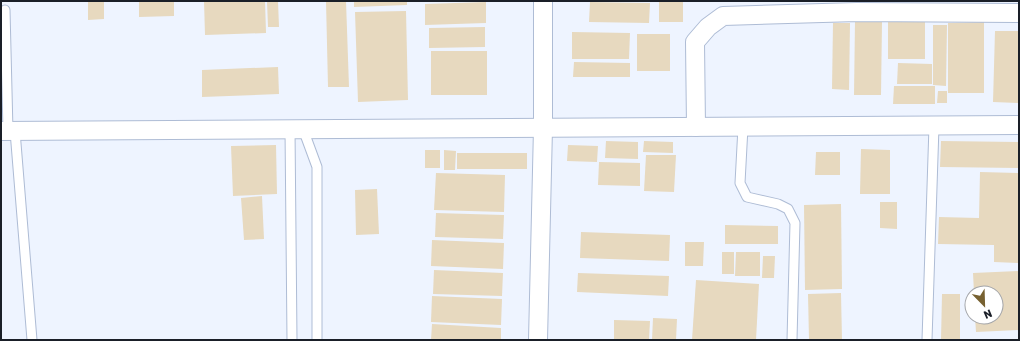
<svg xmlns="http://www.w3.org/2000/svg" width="1020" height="341" font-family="Rubik,sans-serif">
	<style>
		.building { fill: #e7d9bf }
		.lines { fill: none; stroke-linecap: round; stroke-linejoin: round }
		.lane-casing { stroke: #aebcd5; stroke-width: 11 }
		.street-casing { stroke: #aebcd5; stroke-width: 20 }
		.lane { stroke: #fff; stroke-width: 9 }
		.street { stroke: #fff; stroke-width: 18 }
	</style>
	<rect width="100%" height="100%" fill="#eef4ff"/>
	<g class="building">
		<path d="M88 1H104V19L88 20Z"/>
		<path d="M139 1H174V16L139 17Z"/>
		<path d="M204 1H265L266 33 205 35Z"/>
		<path d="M267 1H278L279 27H268Z"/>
		<path d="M326 1H346L349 87H328Z"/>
		<path d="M354 1H407V5L354 7Z"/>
		<rect x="659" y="1" width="24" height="21"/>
		<path d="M486 2V23L425 25V4Z"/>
		<path d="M590 2 650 3 649 23 589 22Z"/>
		<path d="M406 11 408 100 358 102 355 12Z"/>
		<rect x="888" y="19" width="37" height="40"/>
		<path d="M855 21 882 22 881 95H854Z"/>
		<path d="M984 22V93H948V23Z"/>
		<path d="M833 23H850L849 90 832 89Z"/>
		<path d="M933 25H947L946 86 933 85Z"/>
		<path d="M485 27V47L429 48V28Z"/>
		<path d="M995 31H1019V103L993 102Z"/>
		<path d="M572 32 630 33 629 59H572Z"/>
		<rect x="637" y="34" width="33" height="37"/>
		<rect x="431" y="51" width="56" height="44"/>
		<path d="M574 62 630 63V77H573Z"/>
		<path d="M898 63 932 64V84H897Z"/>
		<path d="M278 67 279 94 202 97V70Z"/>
		<path d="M894 86H935V104H893Z"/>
		<path d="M938 91H947V103H937Z"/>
		<path d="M606 141 638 142V159L605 158Z"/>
		<path d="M644 141 673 142V153L643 152Z"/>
		<path d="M941 141 1019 142V168L940 167Z"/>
		<path d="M276 145 277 194 233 196 231 146Z"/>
		<path d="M568 145 598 146 597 162 567 161Z"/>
		<path d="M861 149 890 150V194H860Z"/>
		<rect x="425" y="150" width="15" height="18"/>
		<path d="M444 150 456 151 455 170H444Z"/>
		<path d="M816 152H840V175H815Z"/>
		<rect x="457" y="153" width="70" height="16"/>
		<path d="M646 155H676L674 192 644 191Z"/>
		<path d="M599 162 640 163V186L598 185Z"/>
		<path d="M980 172 1019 173V263L994 262V245L938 244 939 217 979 218Z"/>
		<path d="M436 173 505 175 504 212 434 210Z"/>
		<path d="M377 189 379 234 356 235 355 190Z"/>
		<path d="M262 196 264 239 244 240 241 198Z"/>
		<path d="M880 202H897V229L880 228Z"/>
		<path d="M841 204 842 289 805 290 804 205Z"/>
		<path d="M436 213 504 215 503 239 435 237Z"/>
		<path d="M725 225 778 226V244H725Z"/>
		<path d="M581 232 670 235 669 261 580 258Z"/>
		<path d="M432 240 504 243 503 269 431 266Z"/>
		<path d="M685 242H704L703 266H685Z"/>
		<rect x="722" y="252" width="12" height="22"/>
		<path d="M736 252H760V276H735Z"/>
		<path d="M763 256H775L774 278H762Z"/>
		<path d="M434 270 503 273 502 296 433 294Z"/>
		<path d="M1019 271V330L976 332 975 317H996V293H974L973 273Z"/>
		<path d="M578 273 669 276 668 296 577 292Z"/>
		<path d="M696 280 759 284 756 340H692Z"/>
		<path d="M841 293 842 340H809L808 294Z"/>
		<path d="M942 294H960V340H941Z"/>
		<path d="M432 296 502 299 501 325 431 322Z"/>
		<path d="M653 318 677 319 676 340H652Z"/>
		<path d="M614 320 650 321 649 340H614Z"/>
		<path d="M432 324 501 328V340H431Z"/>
	</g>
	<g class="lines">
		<defs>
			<g id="lane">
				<path d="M5 10 8 131"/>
				<path d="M743 127 740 183 747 197 778 204 788 209 795 223 792 340"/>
				<path d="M290 129 292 340"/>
				<path d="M303 129 317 167V340"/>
				<path d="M15 131 32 340"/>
				<path d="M927 340 934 126"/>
			</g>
			<g id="street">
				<path d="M696 127 695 42 708 27 723 16 857 12 1019 13"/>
				<path d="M1 131 1019 125"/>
				<path d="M538 340 543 128V1"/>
			</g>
		</defs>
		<use href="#lane" class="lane-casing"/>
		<use href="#street" class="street-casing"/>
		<use href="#lane" class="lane"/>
		<use href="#street" class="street"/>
	</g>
	<rect width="1020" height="341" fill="none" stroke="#1a1f28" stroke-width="4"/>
	<g transform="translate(984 305) rotate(157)"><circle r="19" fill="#ffffff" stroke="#a3a5a9"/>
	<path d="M0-3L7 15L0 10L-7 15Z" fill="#776131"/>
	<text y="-6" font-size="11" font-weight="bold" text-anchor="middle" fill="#1a1f28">N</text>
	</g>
</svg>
